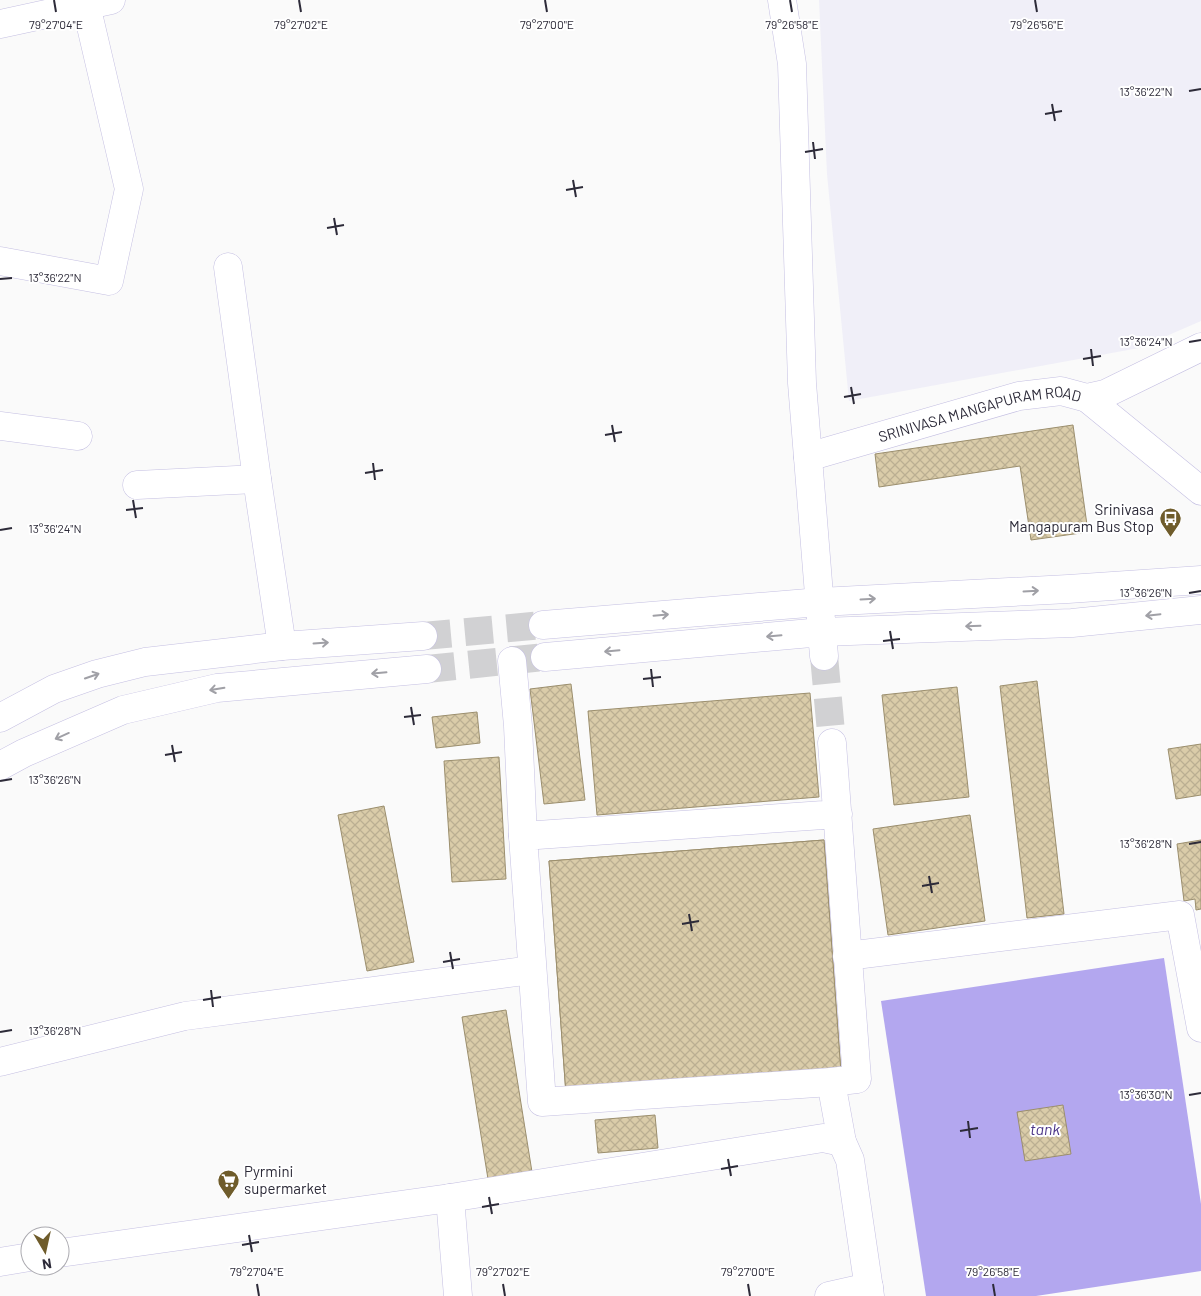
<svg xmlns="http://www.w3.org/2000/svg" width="1201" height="1296" font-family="Barlow,sans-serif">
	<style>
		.built { fill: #f0eff8 }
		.water { fill: #b3a7ef }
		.building { fill: url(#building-cross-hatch); stroke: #9b8e6d; fill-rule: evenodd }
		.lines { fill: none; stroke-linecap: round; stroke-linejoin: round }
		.minor-tunnel { stroke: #d1d1d3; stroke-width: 28; stroke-dasharray: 28 14; stroke-linecap: butt }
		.minor-casing { stroke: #c4bfe2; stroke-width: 29 }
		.major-casing { stroke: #c4bfe2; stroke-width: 29 }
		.minor { stroke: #fff; stroke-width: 28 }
		.major { stroke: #fff; stroke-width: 28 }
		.oneway { stroke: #a0a0a6 }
		.ticks { fill: none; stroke: #2d2b39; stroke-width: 2 }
		.labels { text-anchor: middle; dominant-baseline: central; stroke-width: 4; stroke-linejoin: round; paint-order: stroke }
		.street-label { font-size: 15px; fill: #2d2b39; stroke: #fff }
		.poi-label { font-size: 15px; fill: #2d2b39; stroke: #fff; text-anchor: end }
		.water-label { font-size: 16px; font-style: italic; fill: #4b3588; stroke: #fff }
		.ticks-label { font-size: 12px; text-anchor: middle; fill: #2d2b39; stroke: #fff; stroke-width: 4; stroke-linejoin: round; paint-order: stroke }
	</style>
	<defs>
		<pattern id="building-cross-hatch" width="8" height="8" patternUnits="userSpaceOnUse" patternTransform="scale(1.25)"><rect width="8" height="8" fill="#dacca9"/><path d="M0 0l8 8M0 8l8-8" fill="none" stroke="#bbaf92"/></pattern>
	</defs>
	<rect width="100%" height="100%" fill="#fafafa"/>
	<path class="built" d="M819 0H1201V321L1139 348 849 401 827 174Z"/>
	<path class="water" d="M1164 958 1201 1204V1271L1036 1296H926L881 1001Z"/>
	<g class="building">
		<path d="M1073 425 1088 532 1031 540 1020 466 879 487 875 454Z"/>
		<path d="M1037 681 1064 914 1027 918 1000 686Z"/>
		<path d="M571 684 585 800 544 804 530 689Z"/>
		<path d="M957 687 969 797 894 805 882 695Z"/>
		<path d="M810 693 819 797 597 815 588 711Z"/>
		<path d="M477 712 480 743 436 748 432 717Z"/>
		<path d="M1201 744V795L1176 799 1168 749Z"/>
		<path d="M499 757 506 879 452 882 444 761Z"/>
		<path d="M384 806 414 962 367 971 338 815Z"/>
		<path d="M970 815 985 921 888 935 873 829Z"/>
		<path d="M824 840 841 1073 566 1094 549 861ZM815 871 825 1045 729 1055 727 1027 811 1019 808 966 796 967 795 940 806 939 803 887 645 897V890L608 893 607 887ZM640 953 643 969 586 976 585 960Z"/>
		<path d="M824 840 841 1073 566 1094 549 861Z"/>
		<path d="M1201 840V909L1196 910 1195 899 1184 901 1177 844Z"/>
		<path d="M506 1010 532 1172 488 1179 462 1017Z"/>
		<path d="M1063 1105 1071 1154 1025 1161 1017 1112Z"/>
		<path d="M655 1115 658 1148 598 1153 595 1120Z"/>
	</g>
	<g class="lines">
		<g class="minor-tunnel">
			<path d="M423 636 543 625"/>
			<path d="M824 656 832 743"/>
			<path d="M427 669 545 657"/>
		</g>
		<defs>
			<g id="minor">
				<path d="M0 24 111 0"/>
				<path d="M0 261 109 281 129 189 86 5"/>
				<path d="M228 267 257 479 282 646"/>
				<path d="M1087 398 1201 491"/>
				<path d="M0 426 78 436"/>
				<path id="s1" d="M808 457 1019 396 1061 391 1087 398 1105 394 1201 347"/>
				<path d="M137 485 257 479"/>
				<path d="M543 625 820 602"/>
				<path d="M545 657 822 632 824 656"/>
				<path d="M512 661 518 726 523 836"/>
				<path d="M0 718 54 689 97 674 145 662 282 646 423 636"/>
				<path d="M832 743C841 855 848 967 857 1079L831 1082 542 1102 523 836 838 814"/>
				<path d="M0 766 24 753 123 710 217 688 427 669"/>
				<path d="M847 956 1180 915 1201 1028"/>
				<path d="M0 1062 185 1016 532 970"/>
				<path d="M831 1082 842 1142 850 1160 870 1296"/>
				<path d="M450 1198 458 1296"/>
				<path d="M60 1253 450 1198 823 1138 842 1142"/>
				<path d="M0 1262 30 1257"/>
				<path d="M829 1296 869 1287"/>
			</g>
			<g id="major">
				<path d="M782 0 792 64 802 383 822 632 1072 623 1201 610"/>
				<path d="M820 602 1068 589 1201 580"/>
			</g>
		</defs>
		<use href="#minor" class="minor-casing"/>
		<use href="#major" class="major-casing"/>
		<use href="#minor" class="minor"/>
		<use href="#major" class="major"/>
	</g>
	<defs><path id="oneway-shaft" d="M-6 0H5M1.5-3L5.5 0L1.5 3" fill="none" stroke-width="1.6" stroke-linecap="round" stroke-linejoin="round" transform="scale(1.25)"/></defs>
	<g class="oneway">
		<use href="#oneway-shaft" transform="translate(1031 591) rotate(-3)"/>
		<use href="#oneway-shaft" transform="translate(868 599) rotate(-3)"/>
		<use href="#oneway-shaft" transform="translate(661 615) rotate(-5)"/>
		<use href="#oneway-shaft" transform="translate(1153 615) rotate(174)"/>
		<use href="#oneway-shaft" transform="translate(973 626) rotate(178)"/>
		<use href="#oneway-shaft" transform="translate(774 636) rotate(175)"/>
		<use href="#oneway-shaft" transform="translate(321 643) rotate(-4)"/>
		<use href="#oneway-shaft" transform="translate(612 651) rotate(175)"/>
		<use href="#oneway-shaft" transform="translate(379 673) rotate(175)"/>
		<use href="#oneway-shaft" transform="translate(92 676) rotate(-19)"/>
		<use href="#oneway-shaft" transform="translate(217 689) rotate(171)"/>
		<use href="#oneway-shaft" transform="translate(62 736) rotate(156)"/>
	</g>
	<path class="ticks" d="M54 0 56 12M299 0 301 12M545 0 547 12M790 0 792 12M1035 0 1037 12M1189 91 1201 89M1052 104 1055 121M1045 114 1062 111M813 142 815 159M805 152 823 149M573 180 576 197M566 190 583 187M334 218 337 235M327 228 344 225M0 279 12 278M1189 342 1201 340M1091 349 1093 366M1083 359 1101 356M851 387 854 404M844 397 861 394M612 425 615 442M605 435 622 432M373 463 375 480M365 473 383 470M133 500 136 518M126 510 143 508M0 530 12 528M1189 593 1201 591M890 631 893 649M883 641 900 639M651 669 653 687M643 679 661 677M411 707 414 725M404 717 421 715M172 745 175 762M165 755 182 752M0 781 12 779M1189 844 1201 842M929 876 932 893M922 886 939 883M689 914 692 931M682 924 699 921M450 952 453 969M443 962 460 959M211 990 213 1007M203 1000 221 997M0 1032 12 1030M1189 1095 1201 1093M968 1121 970 1138M960 1131 978 1128M728 1159 731 1176M721 1169 738 1166M489 1197 492 1214M482 1207 499 1204M249 1235 252 1252M242 1245 259 1242M257 1284 259 1296M503 1284 505 1296M748 1284 750 1296M993 1284 995 1296"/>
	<defs>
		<symbol id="bus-pin" viewBox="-11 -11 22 30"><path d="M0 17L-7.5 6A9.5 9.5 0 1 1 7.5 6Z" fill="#6f5c2b" stroke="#fff"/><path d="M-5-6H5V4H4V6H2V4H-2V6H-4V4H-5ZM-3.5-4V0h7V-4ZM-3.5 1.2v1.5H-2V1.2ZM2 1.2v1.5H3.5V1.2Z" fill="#fff"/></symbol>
		<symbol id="supermarket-pin" viewBox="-11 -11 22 30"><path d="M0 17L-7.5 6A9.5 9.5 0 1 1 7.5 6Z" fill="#6f5c2b" stroke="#fff"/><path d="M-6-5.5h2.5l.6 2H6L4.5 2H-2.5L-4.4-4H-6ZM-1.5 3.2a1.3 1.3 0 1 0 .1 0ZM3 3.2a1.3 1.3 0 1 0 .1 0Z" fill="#fff"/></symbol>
	</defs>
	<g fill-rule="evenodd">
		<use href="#bus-pin" x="1158" y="506" width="25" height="34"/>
		<use href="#supermarket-pin" x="216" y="1168" width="25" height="34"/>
	</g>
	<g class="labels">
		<g class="street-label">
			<text stroke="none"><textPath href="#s1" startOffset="178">SRINIVASA MANGAPURAM ROAD</textPath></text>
		</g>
		<g class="poi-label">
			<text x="1154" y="509">Srinivasa<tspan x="1154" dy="17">Mangapuram Bus Stop</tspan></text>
			<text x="244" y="1171" text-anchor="start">Pyrmini<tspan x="244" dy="17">supermarket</tspan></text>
		</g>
		<g class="water-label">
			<text x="1045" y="1128">tank</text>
		</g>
	</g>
	<g class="ticks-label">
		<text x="1037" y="29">79°26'56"E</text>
		<text x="56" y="29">79°27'04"E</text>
		<text x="301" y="29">79°27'02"E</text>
		<text x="547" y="29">79°27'00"E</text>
		<text x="792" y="29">79°26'58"E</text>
		<text x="1146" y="96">13°36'22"N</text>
		<text x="55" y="282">13°36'22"N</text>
		<text x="1146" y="346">13°36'24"N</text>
		<text x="55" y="533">13°36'24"N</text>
		<text x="1146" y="597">13°36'26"N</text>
		<text x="55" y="784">13°36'26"N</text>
		<text x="1146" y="848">13°36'28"N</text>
		<text x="55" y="1035">13°36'28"N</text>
		<text x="1146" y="1099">13°36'30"N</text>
		<text x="257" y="1276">79°27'04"E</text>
		<text x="503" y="1276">79°27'02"E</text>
		<text x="748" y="1276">79°27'00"E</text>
		<text x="993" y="1276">79°26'58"E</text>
	</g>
	<g transform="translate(45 1251) rotate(171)"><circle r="24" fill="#ffffff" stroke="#abaab0"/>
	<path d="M0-4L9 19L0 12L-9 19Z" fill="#6f5c2b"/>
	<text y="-8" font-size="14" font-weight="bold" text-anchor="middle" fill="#2d2b39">N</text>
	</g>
</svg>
